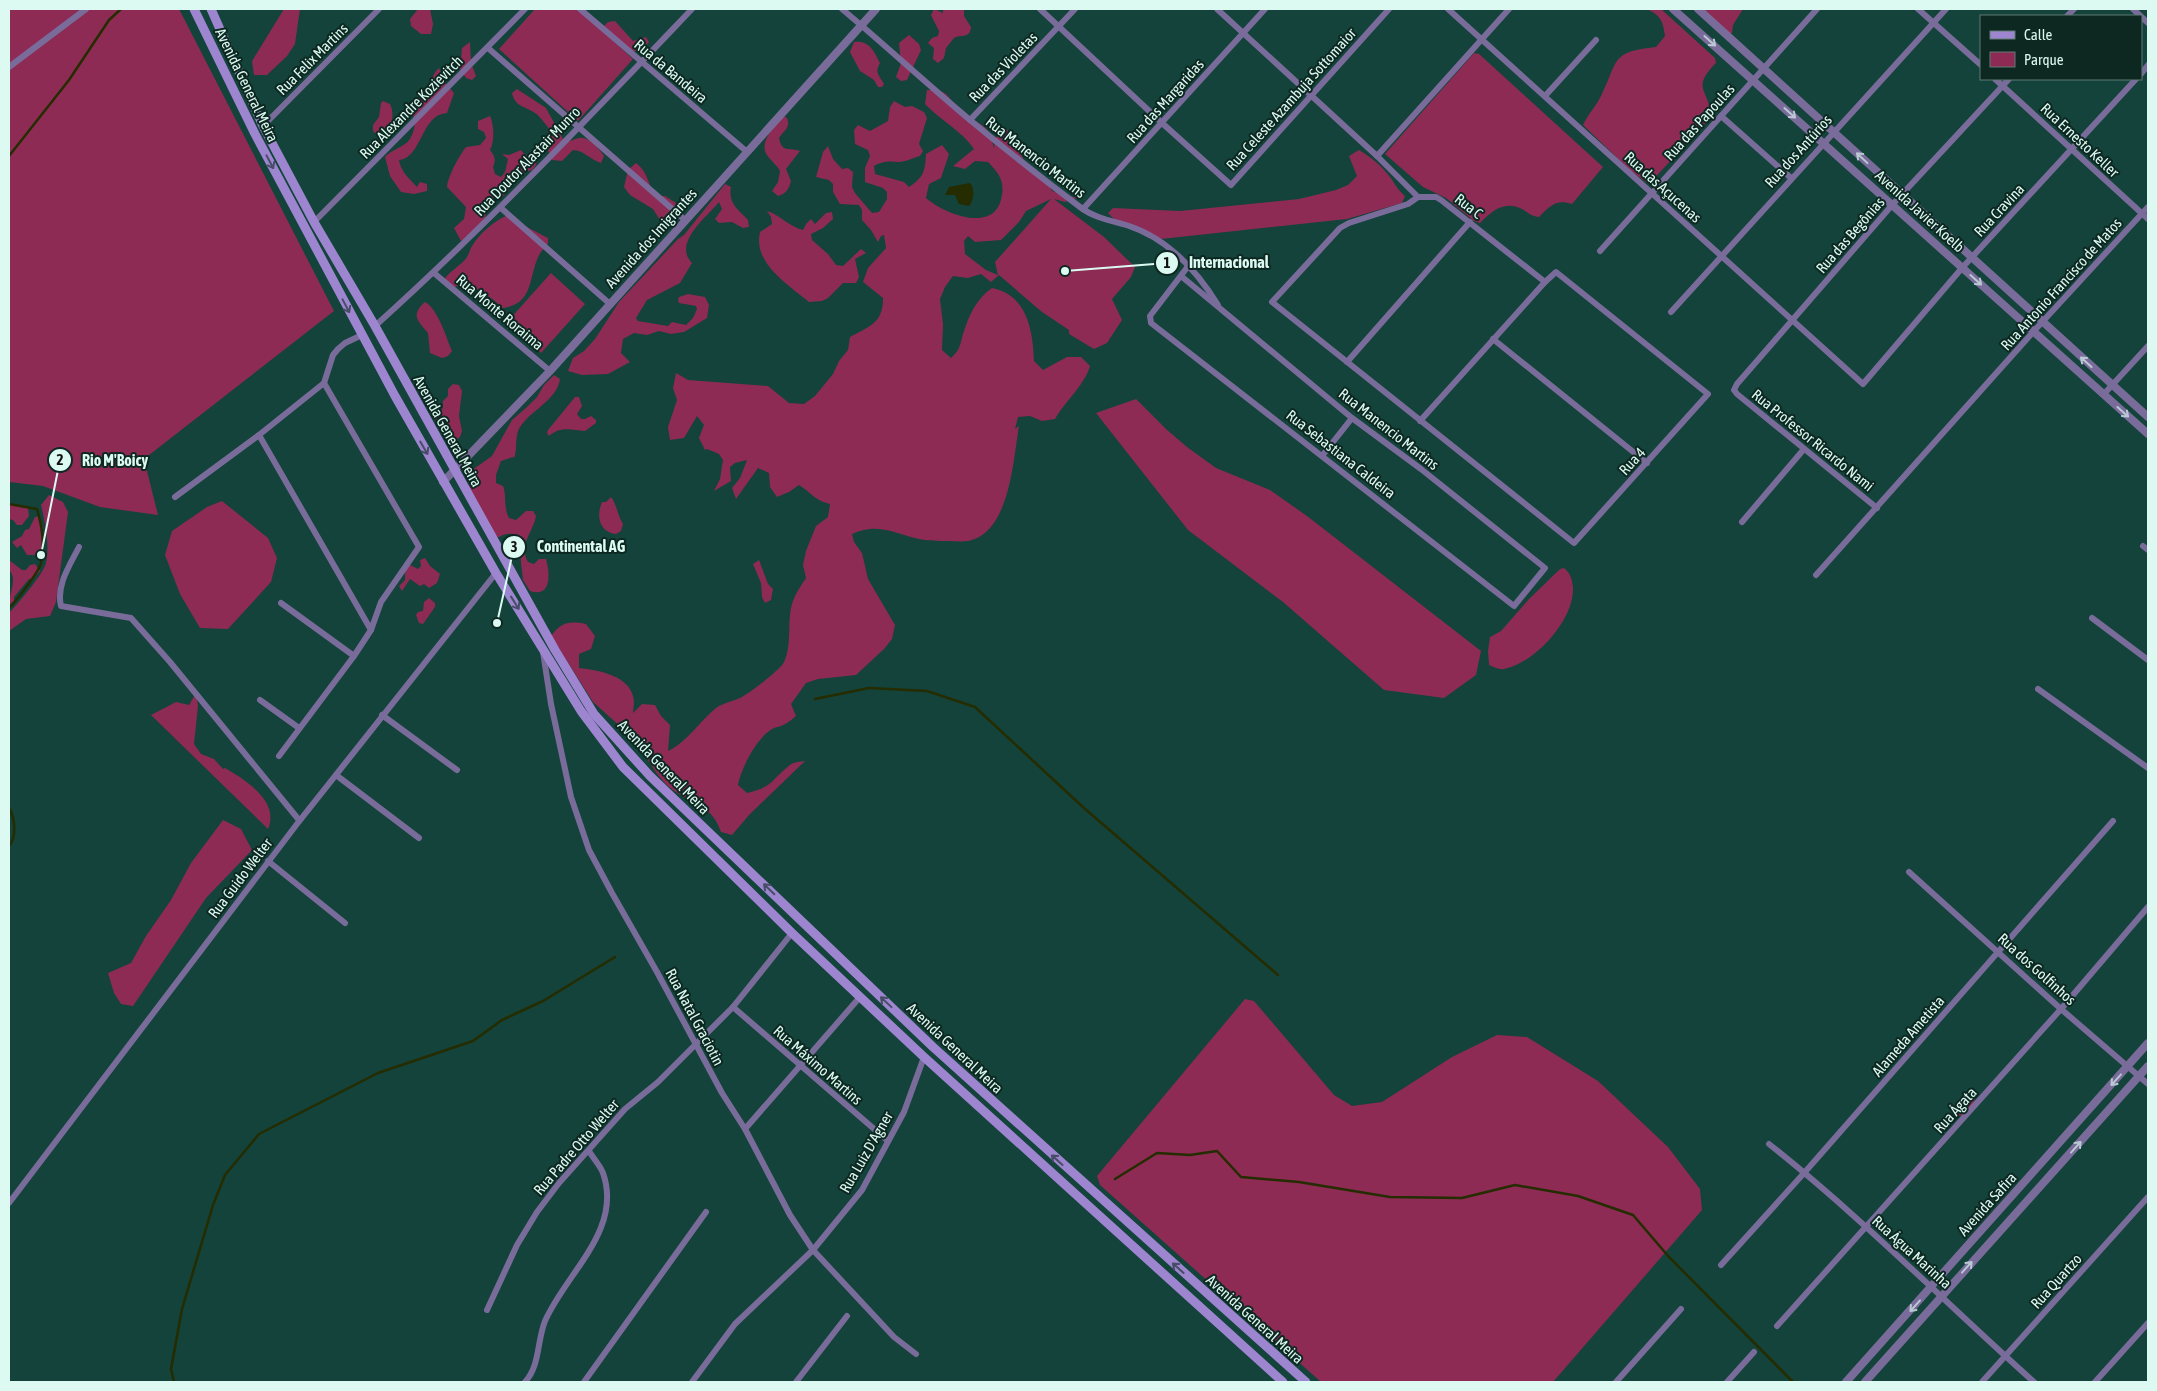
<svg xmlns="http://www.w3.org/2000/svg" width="2157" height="1391" font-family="'Asap Condensed',sans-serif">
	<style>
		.green { fill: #8d2b55; fill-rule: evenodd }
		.water { fill: #252c00 }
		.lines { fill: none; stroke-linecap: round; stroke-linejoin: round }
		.stream { stroke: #252c00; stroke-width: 2.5 }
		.minor { stroke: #7a6c9a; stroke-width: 6 }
		.tertiary { stroke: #7a6c9a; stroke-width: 8 }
		.secondary { stroke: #9d86cf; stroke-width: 9 }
		.oneway { stroke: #bac8d3 }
		.oneway2 { stroke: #474d67 }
		.labels { text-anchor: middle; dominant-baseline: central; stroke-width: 4; stroke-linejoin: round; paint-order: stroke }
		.street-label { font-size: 15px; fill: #dcfaf2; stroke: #0d2721 }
		.leader { fill: none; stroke: #dcfaf2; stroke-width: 2 }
		.callout-dot { fill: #dcfaf2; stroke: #0d2721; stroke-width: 2 }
		.mark-label { font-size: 15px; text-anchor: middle; font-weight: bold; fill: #111 }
		.callout-label { font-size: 16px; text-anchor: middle; font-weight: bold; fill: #dcfaf2; stroke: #0d2721; stroke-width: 4; stroke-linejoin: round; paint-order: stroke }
	</style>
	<rect width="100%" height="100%" fill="#13433a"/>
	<g class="green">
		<path d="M9 9H179L334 311 144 459 158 515 100 507 43 486 9 482Z"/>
		<path d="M284 9H300L295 44 287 56 267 75H254L252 61Z"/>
		<path d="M418 9H430L433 24 431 34H421L411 26 410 19Z"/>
		<path d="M535 9H578L633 59 578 121 499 49Z"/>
		<path d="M934 9 943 13V9H964V16L971 27C970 39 961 34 954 38L946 48 944 58 938 63 933 59 934 48 928 43 932 38 938 36 939 31 931 15Z"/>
		<path d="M1647 9H1661L1715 58 1716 63C1690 89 1710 89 1711 117L1649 184 1632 172 1583 125C1588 114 1597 105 1602 94 1619 59 1611 52 1656 47L1665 36C1663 21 1661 16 1647 9Z"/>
		<path d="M1702 9H1743L1733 25 1732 33 1729 34Z"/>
		<path d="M615 21 633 41 646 37 649 42 640 51H633L603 27 608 22Z"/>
		<path d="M909 35 919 44 921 50 907 80 901 81 896 77 901 63 899 43Z"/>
		<path d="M470 42 471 63 476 76 472 80 466 78 460 69 462 48Z"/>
		<path d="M854 42C869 40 874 51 880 63 874 73 880 76 884 84L882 87H878L874 80 860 71 850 52Z"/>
		<path d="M1474 53 1479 54 1603 167 1572 204C1556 199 1550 206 1539 217 1531 216 1529 213 1522 209 1504 200 1492 211 1480 223L1474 221 1446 198 1423 187 1385 154Z"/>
		<path d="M439 68 445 83 454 93 447 113C421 114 422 158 399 160 401 172 409 178 417 187L420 182 427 184V191L414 194 401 192 390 176 385 157C392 149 405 147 410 139 418 124 413 123 413 109 413 101 421 97 426 91 433 84 430 76 439 68Z"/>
		<path d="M517 89 546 108 564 141C571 142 573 139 579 138 589 136 599 149 604 156L601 163C591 160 583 150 573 150L562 161 552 160 547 148 548 127C544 123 540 116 535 113 525 106 515 107 512 93Z"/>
		<path d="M927 90C952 90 946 98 961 112 979 127 988 120 994 148L995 138 1007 129 1026 164 1047 180 1052 191 1077 198 1065 202 1054 199 1104 237 1135 267 1131 277 1112 299 1122 320 1107 343 1094 349 1069 334V330L1042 312 999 275 991 282 981 274 968 278 953 276 945 287 940 299 943 324 942 350 951 358C960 350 960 345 963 334 969 315 976 299 992 288 1027 295 1033 330 1034 361L1043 370 1067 357H1081L1090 366C1084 386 1066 400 1055 419L1042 421 1030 416 1018 417 1015 429 1019 426C1013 460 1010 533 968 541 962 542 955 541 949 541 938 541 925 541 915 538 890 532 877 523 852 534L854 542 862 553 868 579 895 625 892 639 884 649 856 675 818 679 806 683 791 704 796 716C792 719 788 723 783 725 780 727 775 727 772 729 757 738 741 768 738 785L747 793C772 788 772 779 790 765 793 762 800 762 805 761L749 815 732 835 721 832C712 805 693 804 673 790 662 782 655 771 648 760L651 754 593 702 551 636C562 622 568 621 586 624L595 636 591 649 579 654V668C599 670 632 676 634 701 634 705 633 710 633 713L642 704 655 705 661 716 670 725 668 751C687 742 699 722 716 708 723 703 733 701 740 698 749 694 781 669 784 662 793 643 786 620 793 601 796 593 801 585 806 578L803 565 806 551 816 526 828 517 830 504C814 500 812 493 799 485L789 492 777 497 770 487 769 473 758 468 736 499 732 488 740 478 747 460 735 463 730 467 731 481 714 491 720 479 723 460 719 454 707 449 705 450 699 438 704 425 697 416 684 438 670 440 668 427 677 400 673 388 676 373 688 380 768 386 789 403 804 404 815 396 833 374 839 361 848 350 850 337C870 326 883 323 883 298L863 282 868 268 886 248 884 235 881 236 878 242 871 230 862 220V210L859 205 840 204 833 192V184L829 180 816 177 823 152 828 146 833 159 842 169 848 168 853 172 852 187 855 193 872 213 879 212 887 199V192L883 188 865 182V168L870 156 868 150 855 144 854 130 858 125 870 131 888 121 890 107 894 101 905 107 912 106 924 112 927 118 919 144 923 151 920 156C913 158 905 162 899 162 889 161 883 161 874 166L875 174 904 182 909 187C924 177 925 171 926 154L942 145 949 154 941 178 929 184 926 198C943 213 989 232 1000 203 1006 184 1001 175 988 162L975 161 965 169 953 166 974 149C961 130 941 121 925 104ZM1051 199 995 262 998 275 986 270 965 254 964 241 968 236 975 242 1001 240 1019 222 1026 211Z"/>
		<path d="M383 101 390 104C396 116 391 134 377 135L373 131V125L379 117 381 103Z"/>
		<path d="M490 116C494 125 495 140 490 150 495 156 496 160 493 167L495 174 501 177 505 172 508 159 502 154 509 155 521 150 525 155H532L537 157 536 165 532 170 525 172 501 198H494C487 206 488 210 485 217 481 226 469 236 461 241L454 228 464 219 466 207 447 187C448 176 459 156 466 147L480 145 486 138 484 132 478 129V121Z"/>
		<path d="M784 116 787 118C791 128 784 130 779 138 782 153 788 147 800 151L786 169 791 181C789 189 786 194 778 196L772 191 778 182 780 171C777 165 771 161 767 155 758 142 776 125 784 116Z"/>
		<path d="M1359 150C1371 157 1382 166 1390 177 1395 184 1398 190 1405 196L1402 203 1347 219 1161 239 1114 219 1108 213 1113 208 1180 211 1299 199 1336 190 1348 185 1357 176 1349 156Z"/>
		<path d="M636 163C648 172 648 184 655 196H665L676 203 675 210 666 219 660 220 653 209 630 195 624 187 628 170Z"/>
		<path d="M725 184 731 187C728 204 738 209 748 220L749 227 743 228 732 222 719 223 715 219 722 209 719 202C708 216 672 243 692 263L680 283 647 300 636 318 638 321 668 326 672 322 686 325 693 318 697 309 696 306 679 303 678 300 679 297 688 294 705 297 709 305 707 318 684 332 671 334 659 331 647 335 634 333 623 339 621 353 630 362 608 374 582 375 568 371 573 358 584 351 595 339 619 302 678 239 684 235Z"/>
		<path d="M767 211C780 215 790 227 803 230L806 224 811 219 815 224 826 213 832 212 833 219 823 228 811 234 812 240 828 254 836 265 843 266 861 249 866 253 855 259 859 277 856 283H843L828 298 822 301 809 302 804 298C784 282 753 261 760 232L772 224 771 217Z"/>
		<path d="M508 215 514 216 523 225 548 238V244C524 264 541 304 502 308 495 299 474 286 462 283L455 287 444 280C450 270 461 266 467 257 469 254 470 249 472 246 480 233 494 221 508 215Z"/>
		<path d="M551 273 585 304 541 353 507 322Z"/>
		<path d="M425 302C438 309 446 337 452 351L448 356 442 358 430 353 428 333C418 321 410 315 425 302Z"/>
		<path d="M554 375 560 379C557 400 531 410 520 427 514 436 518 449 514 458L513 457 501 461 496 475V483L503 486C507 496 503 506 509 518L516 520 526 511H533L536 516C533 533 518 544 528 562L534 564 539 559H546C550 573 552 598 530 591L523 580 518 535C510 533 506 533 499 537L492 536 469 494 470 474 475 468 492 456 512 420 527 407 537 397 544 385Z"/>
		<path d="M453 384 459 385 462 391 459 416 462 431 460 437 455 441H449L435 418 443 408V401L448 396V389Z"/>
		<path d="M575 397H579L582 406 577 414 581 419H585L591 416 596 420V423L585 431C571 430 561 426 549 436L547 433 548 430Z"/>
		<path d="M1136 399 1166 429 1187 447 1216 468 1270 490 1307 516 1481 651 1476 675 1444 698 1384 690 1283 602 1188 530 1096 413Z"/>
		<path d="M49 495 63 502 68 512 56 602 50 616 26 619 9 631V613C17 605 44 573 46 563 50 546 45 522 41 505Z"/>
		<path d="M611 497C617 505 617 514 623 524L621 531 616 534C599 532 596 516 602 502H606Z"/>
		<path d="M222 501 268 538 277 558 271 582 228 629 200 628 180 594 165 555 172 531 207 507Z"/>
		<path d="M9 504 28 508 29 516 22 525H17L13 520 9 519Z"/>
		<path d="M39 516 43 528 41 555H27L21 545 17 548 12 542 22 536 25 530 29 529 35 517Z"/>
		<path d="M9 556V560L22 570H26L30 565 35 564 40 571 33 579H29L14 597V601L9 605C9 593 18 579 9 570Z"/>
		<path d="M425 558 430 566 440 574 437 583 429 588 424 584 420 586 410 579 402 591 399 586 405 580C406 573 403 569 410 565L418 569 421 566 420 560Z"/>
		<path d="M759 560 768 584 773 589 771 600 765 603 762 597 761 583 753 564Z"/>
		<path d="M1564 568C1571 574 1572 579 1573 588 1574 620 1535 663 1504 669 1499 670 1494 667 1489 665L1488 651 1490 637 1501 631 1529 599 1560 569Z"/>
		<path d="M429 598 435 603V607L423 624 419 623 416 615 418 612 423 611 424 602Z"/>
		<path d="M196 693 198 706 194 744 201 754 214 759 223 769 225 768C246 780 280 802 268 829L151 715 176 702 189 705Z"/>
		<path d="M223 820 241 829 252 850 206 898 133 1006 121 1004 114 993 108 973 131 963 146 936 171 900 191 863Z"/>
		<path d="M1245 999 1254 1001 1334 1095 1352 1106 1382 1102 1452 1057 1497 1035 1527 1037 1598 1081 1668 1147 1700 1189 1702 1210 1553 1382H1321L1100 1185 1097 1176Z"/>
		<path d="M1969 1094 1975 1097 1974 1105 1965 1115 1954 1117 1952 1111 1964 1095Z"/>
	</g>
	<path class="water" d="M970 183C975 188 974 201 969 206L959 204 955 195H945L949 187Z"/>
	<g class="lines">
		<g class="stream">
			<path d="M9 156 69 80 109 20 121 9"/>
			<path d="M9 504 37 509C42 526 45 545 41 563 39 572 16 601 9 608"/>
			<path d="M815 699 869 688 927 691 975 707 1084 808 1278 975"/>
			<path d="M9 808C15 818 17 837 9 846"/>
			<path d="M1115 1179 1157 1153 1190 1155 1217 1151 1241 1177 1299 1182 1390 1197 1462 1198 1515 1185 1578 1196 1633 1215 1669 1257 1793 1382"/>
			<path d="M174 1382 171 1369 182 1309 213 1205 225 1175 259 1134 378 1073 473 1041 502 1020 543 1001 615 957"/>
		</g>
		<g class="minor">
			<path d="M580 9 746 151"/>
			<path d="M842 9C885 45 927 84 970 120 1006 150 1043 179 1080 207 1094 218 1113 221 1129 226 1168 239 1197 271 1218 305"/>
			<path d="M1040 9 1162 123 1231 185 1389 9"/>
			<path d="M1217 9 1377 156 1418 197H1436L1441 200 1545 282"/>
			<path d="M1448 9 1863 384 1962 268 2136 79"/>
			<path d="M1918 9 1981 65"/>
			<path d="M2133 9 2148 23"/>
			<path d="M2067 16 2074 9"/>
			<path d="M488 48 685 220"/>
			<path d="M9 67 86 9"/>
			<path d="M2141 74 2148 65"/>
			<path d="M1995 79 2148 219"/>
			<path d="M1545 96 1596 40"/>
			<path d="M1721 116 1791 178"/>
			<path d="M970 120 1075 9"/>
			<path d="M263 126 379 9"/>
			<path d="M1377 156 1509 9"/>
			<path d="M1418 197 1408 204 1349 223 1340 228 1272 302 1574 543 1708 394 1556 272 1545 282 1420 421"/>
			<path d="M501 208 610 304"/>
			<path d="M1083 209 1265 9"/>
			<path d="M314 222 525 9"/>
			<path d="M1600 251 1817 9"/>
			<path d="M434 273 550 371"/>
			<path d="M1181 276 1352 418 1421 469 1545 568 1514 606 1151 323 1150 316 1189 265"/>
			<path d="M1671 312 1946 9"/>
			<path d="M375 326C486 226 589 117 692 9"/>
			<path d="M1493 339 1647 463"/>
			<path d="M1347 362 1470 222"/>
			<path d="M2104 394 2148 346"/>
			<path d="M259 435 371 630"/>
			<path d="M1322 456 1352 418"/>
			<path d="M175 497 259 435 324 383 333 355 338 349 345 343 362 335"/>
			<path d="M1877 508 1737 394 1734 390 1737 384 1893 204 2009 79"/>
			<path d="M1742 522 1804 449"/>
			<path d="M2143 546 2148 550"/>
			<path d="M79 547C70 565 56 585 61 606L131 618 170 662 299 820"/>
			<path d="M1816 575 2033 332 2148 207"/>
			<path d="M281 603 354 656"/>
			<path d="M2092 618 2148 660"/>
			<path d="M543 652 551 704 571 797 589 850 612 893 657 972 722 1093 745 1129 790 1215 813 1250 894 1337 916 1354"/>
			<path d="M2038 689 2148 768"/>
			<path d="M260 700 299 728"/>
			<path d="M382 715 457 770"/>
			<path d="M279 756 354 656 371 630 381 602 419 547 324 383"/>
			<path d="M336 775 419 838"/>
			<path d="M268 861 345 923"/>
			<path d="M1909 872 2061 1009 2148 1084"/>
			<path d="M733 1007 888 1141"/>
			<path d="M745 1129 860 997"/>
			<path d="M1769 1144C1862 1218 1946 1303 2034 1382"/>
			<path d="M9 1203 297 824 496 573"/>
			<path d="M1721 1265 1805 1172 2113 821"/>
			<path d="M487 1310 517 1245 537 1212 559 1183 625 1109 658 1082 733 1007 792 933"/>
			<path d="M1777 1326 2061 1009 2148 907"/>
			<path d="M525 1382C540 1366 537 1341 545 1321 566 1273 623 1230 603 1173 600 1165 593 1158 589 1151"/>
			<path d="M584 1382 706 1212"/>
			<path d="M692 1382 735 1324 813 1250 862 1190 904 1112 924 1057"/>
			<path d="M796 1382 847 1316"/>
			<path d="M1616 1382 1681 1309"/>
			<path d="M1727 1382 1754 1352"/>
			<path d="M1982 1382 2148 1197"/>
			<path d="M2095 1382 2148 1323"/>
		</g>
		<g class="tertiary">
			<path d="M1673 9 2148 434"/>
			<path d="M1698 9 2148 417"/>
			<path d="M443 482 550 371 876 9"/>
			<path d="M1846 1382 2148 1043"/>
			<path d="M1865 1382 2148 1066"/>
		</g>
		<g class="secondary">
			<path d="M194 9 255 134 395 396 496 573 581 711 623 767 792 933 924 1057 1283 1382"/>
			<path d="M211 9 263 126 314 222 375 326 555 650 594 714 650 776 933 1047 1306 1382"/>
		</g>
	</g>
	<defs><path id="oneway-shaft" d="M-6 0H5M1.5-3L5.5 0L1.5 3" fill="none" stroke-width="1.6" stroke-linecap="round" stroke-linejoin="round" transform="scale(1.25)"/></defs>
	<g class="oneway">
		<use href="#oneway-shaft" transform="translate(1710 41) rotate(42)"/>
		<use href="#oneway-shaft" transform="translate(1790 113) rotate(42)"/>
		<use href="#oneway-shaft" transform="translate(1862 158) rotate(-137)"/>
		<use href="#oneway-shaft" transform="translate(1976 280) rotate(42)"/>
		<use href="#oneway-shaft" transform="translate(2086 362) rotate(-138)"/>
		<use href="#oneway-shaft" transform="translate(2123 412) rotate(42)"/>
		<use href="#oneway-shaft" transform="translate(2116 1080) rotate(132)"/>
		<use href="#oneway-shaft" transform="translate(2076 1147) rotate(-48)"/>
		<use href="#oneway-shaft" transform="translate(1967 1267) rotate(-48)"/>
		<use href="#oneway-shaft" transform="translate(1915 1306) rotate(132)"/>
	</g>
	<g class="oneway2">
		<use href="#oneway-shaft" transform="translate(270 162) rotate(62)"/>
		<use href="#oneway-shaft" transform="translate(346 306) rotate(62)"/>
		<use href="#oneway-shaft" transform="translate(424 448) rotate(60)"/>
		<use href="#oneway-shaft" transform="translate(515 603) rotate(58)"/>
		<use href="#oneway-shaft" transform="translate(769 889) rotate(-136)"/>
		<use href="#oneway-shaft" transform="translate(886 1002) rotate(-137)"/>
		<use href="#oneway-shaft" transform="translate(1057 1160) rotate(-138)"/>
		<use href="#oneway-shaft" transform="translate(1178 1268) rotate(-138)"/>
	</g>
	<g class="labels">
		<g class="street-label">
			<text transform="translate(312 59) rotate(-45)">Rua Felix Martins</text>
			<text transform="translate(1003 67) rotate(-46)">Rua das Violetas</text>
			<text transform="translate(671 71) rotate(40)">Rua da Bandeira</text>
			<text transform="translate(247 85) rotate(64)">Avenida General Meira</text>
			<text transform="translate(1291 99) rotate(-48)">Rua Celeste Azambuja Sottomaior</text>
			<text transform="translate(1165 101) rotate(-48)">Rua das Margaridas</text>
			<text transform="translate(411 107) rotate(-45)">Rua Alexandre Kozievitch</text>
			<text transform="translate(1699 122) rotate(-48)">Rua das Papoulas</text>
			<text transform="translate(2080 140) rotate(43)">Rua Ernesto Keller</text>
			<text transform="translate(1798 151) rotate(-48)">Rua dos Antúrios</text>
			<text transform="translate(1036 157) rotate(38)">Rua Manencio Martins</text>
			<text transform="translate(527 161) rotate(-46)">Rua Doutor Alastair Munro</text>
			<text transform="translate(1663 187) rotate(42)">Rua das Açucenas</text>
			<text transform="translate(1469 206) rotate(38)">Rua C</text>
			<text transform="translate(1999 210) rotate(-47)">Rua Cravina</text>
			<text transform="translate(1920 211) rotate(42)">Avenida Javier Koelb</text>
			<text transform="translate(1850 235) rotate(-49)">Rua das Begônias</text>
			<text transform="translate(651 238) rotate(-48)">Avenida dos Imigrantes</text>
			<text transform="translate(2061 284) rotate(-48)">Rua Antonio Francisco de Matos</text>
			<text transform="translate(500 312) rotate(40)">Rua Monte Roraima</text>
			<text transform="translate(1389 429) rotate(38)">Rua Manencio Martins</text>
			<text transform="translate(448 431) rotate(61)">Avenida General Meira</text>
			<text transform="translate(1813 440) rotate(39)">Rua Professor Ricardo Nami</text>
			<text transform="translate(1341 454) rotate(38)">Rua Sebastiana Caldeira</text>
			<text transform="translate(1632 461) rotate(-48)">Rua 4</text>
			<text transform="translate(664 767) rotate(46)">Avenida General Meira</text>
			<text transform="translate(240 878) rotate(-53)">Rua Guido Welter</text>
			<text transform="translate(2037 969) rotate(42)">Rua dos Golfinhos</text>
			<text transform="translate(695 1017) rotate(62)">Rua Natal Graciotin</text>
			<text transform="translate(1908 1036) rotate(-49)">Alameda Ametista</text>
			<text transform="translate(955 1048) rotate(43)">Avenida General Meira</text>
			<text transform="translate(818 1065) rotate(41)">Rua Máximo Martins</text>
			<text transform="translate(1955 1110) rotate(-48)">Rua Ágata</text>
			<text transform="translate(576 1147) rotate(-49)">Rua Padre Otto Welter</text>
			<text transform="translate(866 1152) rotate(-60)">Rua Luiz D'Agner</text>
			<text transform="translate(1987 1204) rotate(-48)">Avenida Safira</text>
			<text transform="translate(1912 1252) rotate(42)">Rua Água Marinha</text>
			<text transform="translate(2056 1281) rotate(-48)">Rua Quartzo</text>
			<text transform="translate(1255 1319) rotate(42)">Avenida General Meira</text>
		</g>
	</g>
	<path class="leader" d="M1065 271L1167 263M41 555L60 460M497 623L514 547"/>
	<g class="callout-dot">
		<circle cx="1065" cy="271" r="5"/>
		<circle cx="41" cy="555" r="5"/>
		<circle cx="497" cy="623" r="5"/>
		<circle cx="1167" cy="263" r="12"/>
		<circle cx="60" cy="460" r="12"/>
		<circle cx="514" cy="547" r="12"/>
	</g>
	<g class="mark-label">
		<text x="1167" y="268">1</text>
		<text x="60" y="465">2</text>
		<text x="514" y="552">3</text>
	</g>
	<g class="callout-label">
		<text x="1229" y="268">Internacional</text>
		<text x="115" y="466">Rio M'Boicy</text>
		<text x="581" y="552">Continental AG</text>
	</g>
	<rect width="2157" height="1391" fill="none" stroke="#dcfaf2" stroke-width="20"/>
	<rect x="1980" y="15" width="162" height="65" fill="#0d2721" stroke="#607b75"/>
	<rect x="1990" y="31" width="25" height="8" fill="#9d86cf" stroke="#607b75"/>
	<text x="2024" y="40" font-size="15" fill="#dcfaf2">Calle</text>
	<rect x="1990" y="52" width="25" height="15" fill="#8d2b55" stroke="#607b75"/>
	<text x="2024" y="65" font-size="15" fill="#dcfaf2">Parque</text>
</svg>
